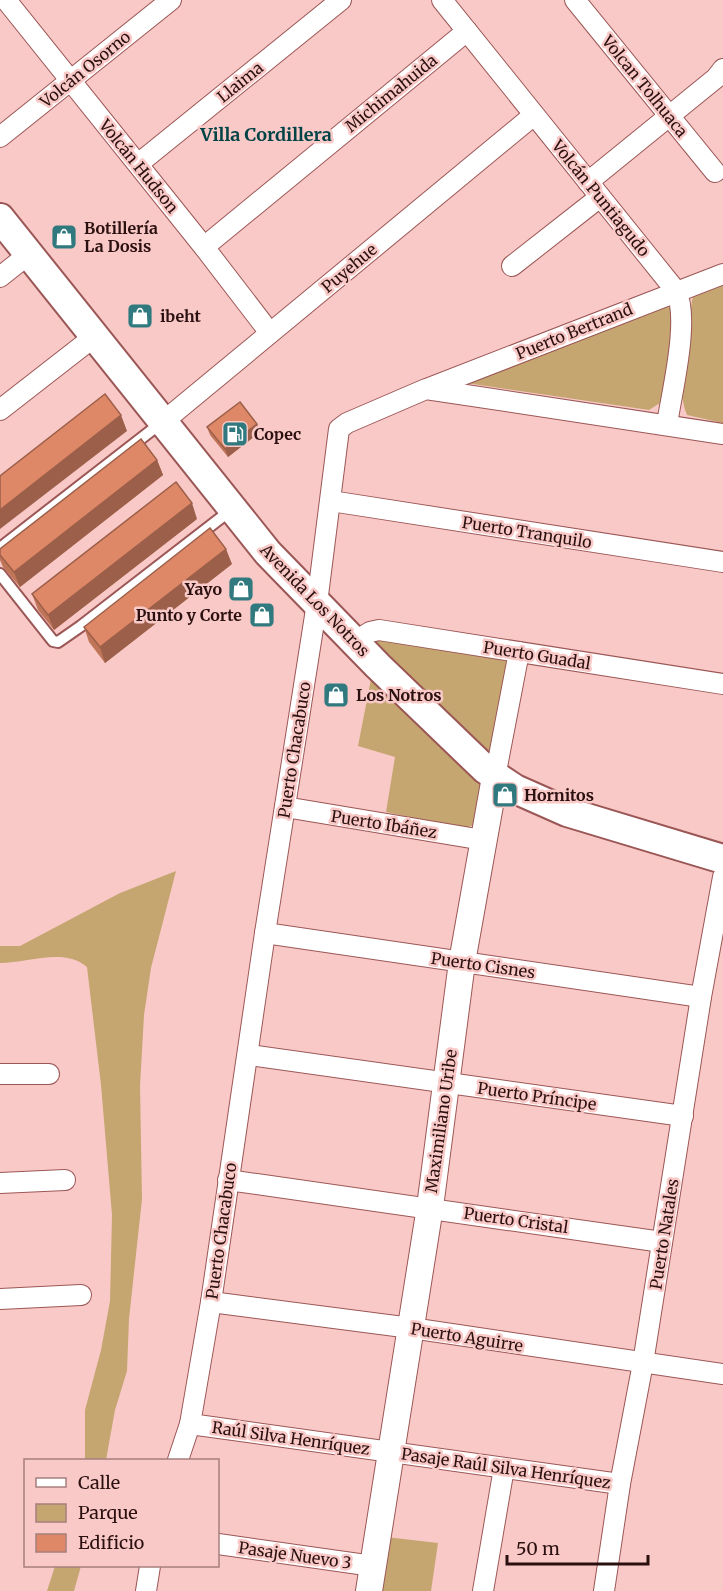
<svg xmlns="http://www.w3.org/2000/svg" width="723" height="1591" font-family="Merriweather,serif">
	<style>
		.green { fill: #c5a670 }
		.lines { fill: none; stroke-linecap: round; stroke-linejoin: round }
		.service-casing { stroke: #9b5756; stroke-width: 14 }
		.minor-casing { stroke: #9b5756; stroke-width: 22 }
		.tertiary-casing { stroke: #9b5756; stroke-width: 28 }
		.secondary-casing { stroke: #9b5756; stroke-width: 32 }
		.service { stroke: #fff; stroke-width: 10 }
		.minor { stroke: #fff; stroke-width: 20 }
		.tertiary { stroke: #fff; stroke-width: 26 }
		.secondary { stroke: #fff; stroke-width: 28 }
		.wall { fill: #c07559 }
		.shaded-wall { fill: #9c5f49 }
		.building { fill: #df8868; stroke: #9c5f49; stroke-width: 1.5 }
		.labels { text-anchor: middle; dominant-baseline: central; stroke-width: 5; stroke-linejoin: round; paint-order: stroke }
		.street-label { font-size: 16px; fill: #2b1010; stroke: #f9c9c7 }
		.poi-label { font-size: 16px; font-weight: bold; fill: #2b1010; stroke: #f9c9c7; text-anchor: start }
		.neighbourhood-label { font-size: 18px; font-weight: bold; fill: #004346; stroke: #f9c9c7 }
	</style>
	<rect width="100%" height="100%" fill="#f9c9c7"/>
	<g class="green">
		<path d="M723 284V423L687 415C674 384 688 329 693 295Z"/>
		<path d="M665 305 673 310 674 318 662 400 660 403 649 410 466 383Z"/>
		<path d="M375 638 507 659 510 664 490 753H483L370 642Z"/>
		<path d="M372 674 485 781 479 823 463 829 386 812 395 757 358 746Z"/>
		<path d="M176 871 151 968 144 1015 140 1086 142 1199 129 1319 127 1371 115 1410 106 1460H85V1410L101 1350 110 1301 112 1215 101 1085 87 967C65 947 27 963 0 963V946H20L120 893Z"/>
		<path d="M386 1537 438 1543 431 1591H375Z"/>
		<path d="M55 1566H81L74 1591H47Z"/>
	</g>
	<g class="lines">
		<defs>
			<g id="service">
				<path d="M0 548 161 423"/>
				<path d="M0 574 53 641 58 642 81 626 231 510"/>
			</g>
			<g id="minor">
				<path d="M6 0 204 247 270 333"/>
				<path d="M442 0 676 291C690 319 672 391 667 424"/>
				<path d="M575 0 715 172"/>
				<path d="M0 137 171 0"/>
				<path d="M138 164 341 0"/>
				<path d="M588 182 716 78 723 69"/>
				<path d="M204 247 467 31"/>
				<path d="M512 266 600 197"/>
				<path d="M0 277 29 254"/>
				<path d="M429 388 723 274"/>
				<path d="M0 410 95 336"/>
				<path d="M164 421 534 115"/>
				<path d="M331 501 723 562"/>
				<path d="M354 642 370 632 379 630 723 684"/>
				<path d="M495 777 519 652"/>
				<path d="M285 807 483 840"/>
				<path d="M265 933 701 997"/>
				<path d="M249 1055 683 1116"/>
				<path d="M0 1074H49"/>
				<path d="M228 1180 662 1242"/>
				<path d="M0 1183 65 1180"/>
				<path d="M0 1299 81 1295"/>
				<path d="M211 1302 411 1328 723 1374"/>
				<path d="M190 1424 620 1484"/>
				<path d="M178 1460 190 1424 211 1302 265 933 317 603 339 429 347 423 426 389 723 434"/>
				<path d="M218 1544 373 1566"/>
				<path d="M146 1591 150 1566"/>
				<path d="M483 1591 504 1468"/>
				<path d="M604 1591 620 1484 643 1363 701 997 723 877"/>
			</g>
			<path id="tertiary" d="M369 1591 430 1207 462 962 495 777"/>
			<path id="secondary" d="M0 218 268 553 378 666 485 769 515 789 567 812 723 859"/>
		</defs>
		<use href="#service" class="service-casing"/>
		<use href="#minor" class="minor-casing"/>
		<use href="#tertiary" class="tertiary-casing"/>
		<use href="#secondary" class="secondary-casing"/>
		<use href="#service" class="service"/>
		<use href="#minor" class="minor"/>
		<use href="#tertiary" class="tertiary"/>
		<use href="#secondary" class="secondary"/>
	</g>
	<g class="wall">
		<path d="M257 424 260 432 228 457 210 435 207 427Z"/>
		<path d="M157 460 163 475 20 587 3 567 0 560V555Z"/>
		<path d="M197 519 54 630 38 610 32 594Z"/>
		<path d="M232 564 105 663 89 642 84 627Z"/>
	</g>
	<g class="shaded-wall">
		<path d="M121 415 127 431 0 529V510Z"/>
		<path d="M257 424 260 432 228 457 225 449Z"/>
		<path d="M157 460 163 475 20 587 14 572Z"/>
		<path d="M192 503 197 519 54 630 48 615Z"/>
		<path d="M226 549 232 564 105 663 100 647Z"/>
	</g>
	<g class="building">
		<path d="M105 394 121 415 0 510V476Z"/>
		<path d="M240 402 257 424 225 449 207 427Z"/>
		<path d="M141 439 157 460 14 572 0 555V549Z"/>
		<path d="M176 482 192 503 48 615 32 594Z"/>
		<path d="M210 528 226 549 100 647 84 627Z"/>
	</g>
	<defs>
		<symbol id="shop-square" viewBox="-11 -11 22 22"><rect x="-9" y="-9" width="18" height="18" rx="4" fill="#30797e" stroke="#f9c9c7"/><path d="M-5-2.5h2.3a2.7 3.5 0 0 1 5.4 0H5L5.5 6h-11ZM-1.5-2.5h3a1.5 2.3 0 0 0-3 0Z" fill="#fff"/></symbol>
		<symbol id="fuel-square" viewBox="-11 -11 22 22"><rect x="-9" y="-9" width="18" height="18" rx="4" fill="#30797e" stroke="#f9c9c7"/><path d="M-5.5-6h7V0h2V4h1.3V-2.5L3-4.5l.8-.8L6-3V5H2.5V1h-1V6h-7ZM-4.2-4.7v3.2H.2V-4.7Z" fill="#fff"/></symbol>
	</defs>
	<g fill-rule="evenodd">
		<use href="#shop-square" x="49" y="222" width="30" height="30"/>
		<use href="#shop-square" x="125" y="301" width="30" height="30"/>
		<use href="#fuel-square" x="220" y="419" width="30" height="30"/>
		<use href="#shop-square" x="226" y="574" width="30" height="30"/>
		<use href="#shop-square" x="247" y="600" width="30" height="30"/>
		<use href="#shop-square" x="321" y="680" width="30" height="30"/>
		<use href="#shop-square" x="490" y="780" width="30" height="30"/>
	</g>
	<g class="labels">
		<g class="street-label">
			<text transform="translate(85 69) rotate(-39)">Volcán Osorno</text>
			<text transform="translate(240 82) rotate(-39)">Llaima</text>
			<text transform="translate(645 86) rotate(51)">Volcan Tolhuaca</text>
			<text transform="translate(391 93) rotate(-39)">Michimahuida</text>
			<text transform="translate(139 166) rotate(51)">Volcán Hudson</text>
			<text transform="translate(601 198) rotate(51)">Volcán Puntiagudo</text>
			<text transform="translate(349 268) rotate(-40)">Puyehue</text>
			<text transform="translate(574 331) rotate(-22)">Puerto Bertrand</text>
			<text transform="translate(527 532) rotate(9)">Puerto Tranquilo</text>
			<text transform="translate(315 600) rotate(46)">Avenida Los Notros</text>
			<text transform="translate(537 655) rotate(9)">Puerto Guadal</text>
			<text transform="translate(294 750) rotate(-81)">Puerto Chacabuco</text>
			<text transform="translate(384 824) rotate(9)">Puerto Ibáñez</text>
			<text transform="translate(483 965) rotate(8)">Puerto Cisnes</text>
			<text transform="translate(537 1096) rotate(8)">Puerto Príncipe</text>
			<text transform="translate(441 1121) rotate(-82)">Maximiliano Uribe</text>
			<text transform="translate(516 1220) rotate(8)">Puerto Cristal</text>
			<text transform="translate(221 1231) rotate(-82)">Puerto Chacabuco</text>
			<text transform="translate(664 1234) rotate(-81)">Puerto Natales</text>
			<text transform="translate(467 1337) rotate(9)">Puerto Aguirre</text>
			<text transform="translate(291 1438) rotate(8)">Raúl Silva Henríquez</text>
			<text transform="translate(506 1468) rotate(8)">Pasaje Raúl Silva Henríquez</text>
			<text transform="translate(295 1555) rotate(8)">Pasaje Nuevo 3</text>
		</g>
		<g class="poi-label">
			<text x="84" y="228">Botillería<tspan x="84" dy="18">La Dosis</tspan></text>
			<text x="160" y="316">ibeht</text>
			<text x="254" y="434">Copec</text>
			<text x="222" y="589" text-anchor="end">Yayo</text>
			<text x="242" y="615" text-anchor="end">Punto y Corte</text>
			<text x="356" y="695">Los Notros</text>
			<text x="524" y="795">Hornitos</text>
		</g>
		<g class="neighbourhood-label">
			<text x="266" y="134">Villa Cordillera</text>
		</g>
	</g>
	<rect x="24" y="1459" width="195" height="108" fill="#f9c9c7" stroke="#a77f7e" stroke-width="1.5"/>
	<rect x="36" y="1478" width="30" height="9" fill="#ffffff" stroke="#a77f7e" stroke-width="1.5"/>
	<text x="78" y="1489" font-size="18" fill="#2b1010">Calle</text>
	<rect x="36" y="1504" width="30" height="18" fill="#c5a670" stroke="#a77f7e" stroke-width="1.5"/>
	<text x="78" y="1519" font-size="18" fill="#2b1010">Parque</text>
	<rect x="36" y="1534" width="30" height="18" fill="#df8868" stroke="#a77f7e" stroke-width="1.5"/>
	<text x="78" y="1549" font-size="18" fill="#2b1010">Edificio</text>
	<path d="M507 1555v9h141v-9" fill="none" stroke="#2b1010" stroke-width="3"/>
	<text x="516" y="1555" font-size="18" fill="#2b1010" stroke="#f9c9c7" stroke-width="4.5" paint-order="stroke">50 m</text>
</svg>
